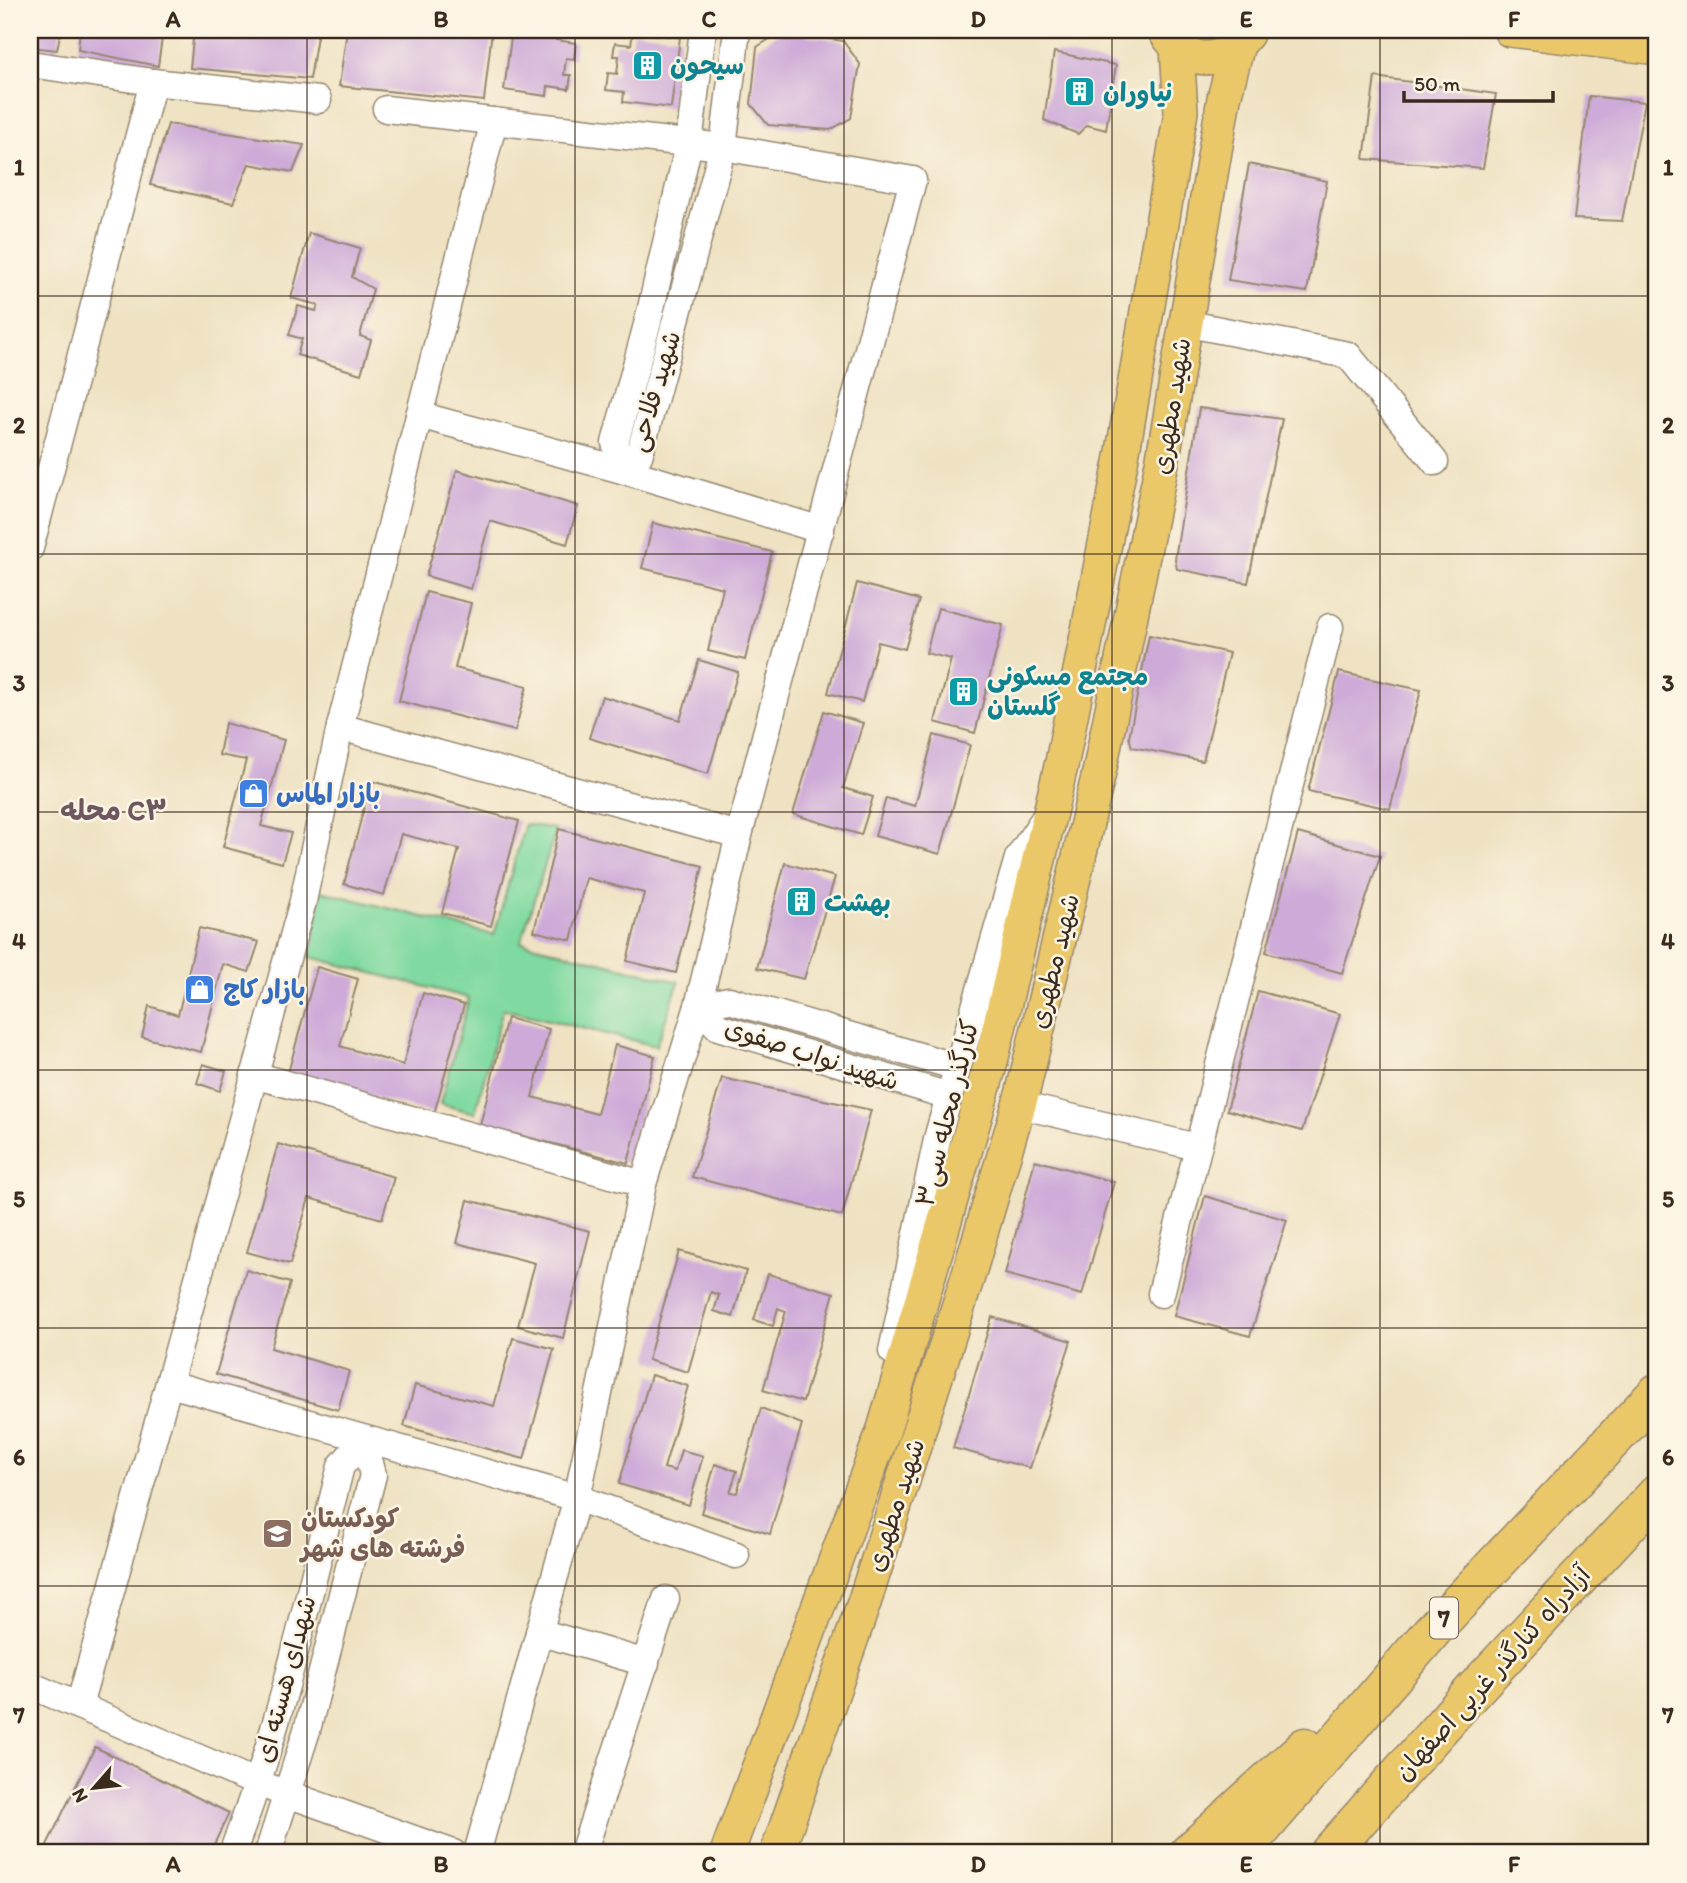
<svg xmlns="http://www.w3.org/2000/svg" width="1687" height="1883" font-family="Itim,'Playpen Sans Arabic',sans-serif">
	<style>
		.green { fill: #7fd9a0; stroke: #5d825f; stroke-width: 2 }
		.building { fill: #ceaad8 }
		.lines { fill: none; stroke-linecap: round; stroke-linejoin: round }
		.minor-casing { stroke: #958670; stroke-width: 29 }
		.major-casing { stroke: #958670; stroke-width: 36 }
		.highway-casing { stroke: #958670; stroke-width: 41 }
		.minor { stroke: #fff; stroke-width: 26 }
		.major { stroke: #eac769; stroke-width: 33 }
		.highway { stroke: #eac769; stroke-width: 38 }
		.grid { fill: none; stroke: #3b2a1e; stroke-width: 2; stroke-opacity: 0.55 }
		.labels { text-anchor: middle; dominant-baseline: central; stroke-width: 5; stroke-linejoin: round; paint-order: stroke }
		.shield { fill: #fcf5e5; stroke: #75675a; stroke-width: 2 }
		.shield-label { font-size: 24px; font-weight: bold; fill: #3b2a1e }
		.culture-label { font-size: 26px; font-weight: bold; fill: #0d838f; stroke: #fcf5e5; text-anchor: start }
		.street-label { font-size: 26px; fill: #3b2a1e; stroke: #fcf5e5 }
		.shop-label { font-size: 26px; font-weight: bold; fill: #366cbe; stroke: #fcf5e5; text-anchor: start }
		.education-label { font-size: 26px; font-weight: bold; fill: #785e54; stroke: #fcf5e5; text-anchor: start }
		.neighbourhood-label { font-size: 28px; font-weight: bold; fill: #6e575f; stroke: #fcf5e5 }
		.neatline { fill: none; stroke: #3b2a1e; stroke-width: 2.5 }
		.grid-label { font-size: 23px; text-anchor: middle; font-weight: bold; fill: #3b2a1e }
	</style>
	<rect width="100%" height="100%" fill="#fcf5e5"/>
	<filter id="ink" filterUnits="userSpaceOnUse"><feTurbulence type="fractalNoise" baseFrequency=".0143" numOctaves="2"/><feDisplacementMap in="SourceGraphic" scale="14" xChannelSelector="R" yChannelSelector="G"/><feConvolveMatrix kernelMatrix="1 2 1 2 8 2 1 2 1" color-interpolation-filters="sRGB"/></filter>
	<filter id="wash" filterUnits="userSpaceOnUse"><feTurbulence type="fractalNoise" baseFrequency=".00686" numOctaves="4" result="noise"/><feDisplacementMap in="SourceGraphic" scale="28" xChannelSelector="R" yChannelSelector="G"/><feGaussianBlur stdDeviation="1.57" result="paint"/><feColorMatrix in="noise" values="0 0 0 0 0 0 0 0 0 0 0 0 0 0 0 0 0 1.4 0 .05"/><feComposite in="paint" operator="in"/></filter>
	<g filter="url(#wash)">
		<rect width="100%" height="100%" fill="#efe2c2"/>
		<path class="green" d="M525 824 556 829 521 942 679 982 656 1046 503 1009 475 1113 440 1104 469 998 310 957 321 891 494 935Z"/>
		<g id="blocks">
			<g class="building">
				<path d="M30 30H61L57 50 30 47Z"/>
				<path d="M80 30H153L152 35 162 38 158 66 78 50Z"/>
				<path d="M194 30H318L310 79 190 68Z"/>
				<path d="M347 30H492L484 101 339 86Z"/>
				<path d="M512 30H558L556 40 576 43 574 59 566 58 564 75H571L569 89 548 86 547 96 504 90Z"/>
				<path d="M782 31 843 41 860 64 851 118 830 130 768 125 751 104 757 47Z"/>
				<path d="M633 32 680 37 671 108 623 102 624 92 606 90 608 73 617 74 619 56H613L615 43 631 45Z"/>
				<path d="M1054 52 1116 65 1106 130 1087 125 1078 134 1044 120Z"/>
				<path d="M1375 77 1496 94 1483 168 1364 159Z"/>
				<path d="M1589 96 1645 102 1622 221 1574 219Z"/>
				<path d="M168 124 304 145 293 172 249 164 233 203 150 185Z"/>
				<path d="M1249 164 1327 181 1307 292 1228 280Z"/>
				<path d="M309 233 360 248 352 277 373 289 360 336 371 340 361 374 297 355 302 339 289 335 298 306 316 311 318 305 291 298Z"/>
				<path d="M1199 408 1282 419 1248 583 1177 569 1175 559Z"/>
				<path d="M457 470 578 506 567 544 490 521 471 589 426 576Z"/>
				<path d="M653 523 772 552 745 660 708 651 723 588 642 568Z"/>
				<path d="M857 583 919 600 905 649 878 642 862 702 828 693Z"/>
				<path d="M426 592 471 603 455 668 527 686 515 731 399 701Z"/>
				<path d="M938 608 1003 625 975 733 935 722 951 659 926 653Z"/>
				<path d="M1149 635 1229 653 1203 761 1132 747 1129 737Z"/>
				<path d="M699 660 738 672 708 774 589 738 602 696 680 720Z"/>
				<path d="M1339 672 1421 690 1390 809 1308 791Z"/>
				<path d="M824 711 863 723 843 788 873 797 861 835 793 814Z"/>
				<path d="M225 723 284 740 261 826 291 833 282 863 223 847 246 760 219 755Z"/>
				<path d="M934 735 970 745 940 854 875 836 886 798 915 806Z"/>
				<path d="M371 781 519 821 491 926 442 913 459 849 401 834 384 895 344 884Z"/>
				<path d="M559 829 703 866 676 973 627 961 644 893 586 878 571 940 534 931Z"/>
				<path d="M1298 833 1380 856 1342 973 1266 952Z"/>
				<path d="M785 863 835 877 804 979 757 968Z"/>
				<path d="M199 928 259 942 249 972 223 964 201 1052 142 1037 149 1006 178 1015Z"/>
				<path d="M317 967 358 979 340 1046 403 1065 423 993 464 1005 434 1114 288 1073Z"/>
				<path d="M1258 991 1340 1014 1302 1131 1227 1110Z"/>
				<path d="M507 1018 549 1029 532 1097 597 1114 615 1045 655 1056 628 1163 480 1125Z"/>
				<path d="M203 1064 226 1071 220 1091 197 1083Z"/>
				<path d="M722 1078 871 1110 842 1216 692 1177Z"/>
				<path d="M278 1144 394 1177 382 1219 309 1198 290 1264 247 1252Z"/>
				<path d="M1035 1160 1114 1182 1082 1295 1005 1274Z"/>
				<path d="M1205 1196 1287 1220 1250 1336 1174 1316Z"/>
				<path d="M468 1200 590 1231 563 1338 518 1326 535 1263 457 1243Z"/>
				<path d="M679 1251 746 1271 733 1317 714 1311 719 1295 711 1292 688 1372 648 1360Z"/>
				<path d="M246 1270 290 1283 271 1348 349 1371 338 1410 216 1374Z"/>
				<path d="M768 1274 834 1293 803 1402 763 1390 786 1311 778 1308 773 1326 754 1320Z"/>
				<path d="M992 1317 1071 1341 1030 1468 953 1448Z"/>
				<path d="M513 1338 554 1349 524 1459 404 1426 415 1385 494 1406Z"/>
				<path d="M651 1375 688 1386 664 1468 675 1471 681 1450 703 1456 689 1505 619 1484Z"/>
				<path d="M761 1408 802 1424 770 1534 701 1513 715 1464 737 1471 730 1492 737 1493Z"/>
				<path d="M95 1747 229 1813 210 1853H59L46 1847Z"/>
			</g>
		</g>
	</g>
	<g filter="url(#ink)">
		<use href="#blocks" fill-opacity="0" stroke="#958670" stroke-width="2"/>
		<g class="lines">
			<defs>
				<g id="minor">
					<path d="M703 30 689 143 648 321 615 443 622 470 639 456 723 147 737 30"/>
					<path d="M30 64 153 82 318 100"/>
					<path d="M386 109 723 147 913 180 739 835 698 1006 643 1184 577 1498 477 1853"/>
					<path d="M1184 323 1348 355 1435 462"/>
					<path d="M419 415 622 470 821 530"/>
					<path d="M30 548 153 82"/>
					<path d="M340 727 739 835"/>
					<path d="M698 1006 718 1027 949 1096"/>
					<path d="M698 1006 729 1000 957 1067"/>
					<path d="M254 1075 643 1184"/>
					<path d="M1019 1105 1197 1147"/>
					<path d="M1161 1294 1330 627"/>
					<path d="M892 1351 938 1135 1018 858 1044 819"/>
					<path d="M170 1384 577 1498 736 1555"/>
					<path d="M539 1632 646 1663"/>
					<path d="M30 1685 257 1783 453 1853"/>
					<path d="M79 1706 303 901 340 727 494 121"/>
					<path d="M232 1853C281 1729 308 1595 341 1466L364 1439"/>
					<path d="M268 1853 307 1730 373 1475 364 1439"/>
					<path d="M583 1853 666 1599"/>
				</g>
				<g id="major">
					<path d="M1164 30C1185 65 1221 68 1247 34"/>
					<path d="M1510 30 1657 48"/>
					<path d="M727 1853 884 1429 990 1066 1062 762 1122 457 1181 112 1177 49"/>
					<path d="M777 1853 865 1600 970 1270 1023 1091 1099 773 1163 458 1224 98 1238 45"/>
				</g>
				<g id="highway">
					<path d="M1189 1853 1305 1747"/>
					<path d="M1241 1853 1433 1630 1657 1393"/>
					<path d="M1329 1853 1473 1691 1657 1494"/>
				</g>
			</defs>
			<use href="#minor" class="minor-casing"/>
			<use href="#major" class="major-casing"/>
			<use href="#highway" class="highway-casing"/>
			<use href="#minor" class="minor"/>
			<use href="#major" class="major"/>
			<use href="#highway" class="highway"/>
		</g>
	</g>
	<path class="grid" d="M307 30V1853M575 30V1853M844 30V1853M1112 30V1853M1380 30V1853M30 296H1657M30 554H1657M30 812H1657M30 1070H1657M30 1328H1657M30 1586H1657"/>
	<defs>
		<symbol id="building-square" viewBox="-11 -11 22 22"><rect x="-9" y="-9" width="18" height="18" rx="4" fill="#0f9aa8" stroke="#fcf5e5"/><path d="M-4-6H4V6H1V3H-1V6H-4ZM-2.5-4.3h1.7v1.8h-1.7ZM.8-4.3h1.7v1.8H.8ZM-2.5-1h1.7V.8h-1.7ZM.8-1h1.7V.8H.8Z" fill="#fff"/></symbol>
		<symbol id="shop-square" viewBox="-11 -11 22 22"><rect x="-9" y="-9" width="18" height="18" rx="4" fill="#3f7fe0" stroke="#fcf5e5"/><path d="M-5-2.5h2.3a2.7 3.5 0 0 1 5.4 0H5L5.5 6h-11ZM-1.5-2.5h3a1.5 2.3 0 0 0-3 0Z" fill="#fff"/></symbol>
		<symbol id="school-square" viewBox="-11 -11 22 22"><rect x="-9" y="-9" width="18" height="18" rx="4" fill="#8d6e63" stroke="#fcf5e5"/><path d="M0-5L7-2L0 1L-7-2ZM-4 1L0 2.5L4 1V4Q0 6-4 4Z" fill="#fff"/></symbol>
	</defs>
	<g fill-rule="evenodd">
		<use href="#building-square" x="630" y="48" width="35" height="35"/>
		<use href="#building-square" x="1062" y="74" width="35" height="35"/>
		<use href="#building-square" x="946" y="674" width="35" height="35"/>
		<use href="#shop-square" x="236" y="776" width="35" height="35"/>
		<use href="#building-square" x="784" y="884" width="35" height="35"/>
		<use href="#shop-square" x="182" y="972" width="35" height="35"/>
		<use href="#school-square" x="260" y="1516" width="35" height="35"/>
	</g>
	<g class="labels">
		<rect class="shield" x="1430" y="1597.5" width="28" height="41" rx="5"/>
		<g class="shield-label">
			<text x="1444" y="1618">7</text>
		</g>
		<g class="culture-label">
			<text x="670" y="65">سیحون</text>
			<text x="1103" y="92">نیاوران</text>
			<text x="987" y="676">مجتمع مسکونی<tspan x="987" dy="30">گلستان</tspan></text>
			<text x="824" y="902">بهشت</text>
		</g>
		<g class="street-label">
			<text transform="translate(654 391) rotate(-73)">شهید فلاحی</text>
			<text transform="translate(1171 406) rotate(-81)">شهید مطهری</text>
			<text transform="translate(1054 961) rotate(-76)">شهید مطهری</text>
			<text transform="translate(812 1054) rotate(18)">شهید نواب صفوی</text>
			<text transform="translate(947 1113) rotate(-76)">کنارگذر محله سی۳</text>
			<text transform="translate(895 1505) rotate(-72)">شهید مطهری</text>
			<text transform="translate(1492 1673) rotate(-48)">آزادراه کنارگذر غربی اصفهان</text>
			<text transform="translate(285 1679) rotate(-75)">شهدای هسته ای</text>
		</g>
		<g class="shop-label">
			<text x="276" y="793">بازار الماس</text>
			<text x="223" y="989">بازار کاج</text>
		</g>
		<g class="education-label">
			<text x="301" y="1518">کودکستان<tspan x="301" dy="30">فرشته های شهر</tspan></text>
		</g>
		<g class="neighbourhood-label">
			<text x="114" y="810">محله C۳</text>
		</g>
	</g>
	<rect width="1687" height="1883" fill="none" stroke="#fcf5e5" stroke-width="77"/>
	<g transform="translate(94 1788) rotate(242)" stroke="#fcf5e5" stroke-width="5" paint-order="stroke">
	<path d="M0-5L12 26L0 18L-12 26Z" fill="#3b2a1e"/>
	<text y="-10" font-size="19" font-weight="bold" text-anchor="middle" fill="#3b2a1e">N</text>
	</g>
	<path d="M1404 91v10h149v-10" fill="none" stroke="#3b2a1e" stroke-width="3.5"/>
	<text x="1414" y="91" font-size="21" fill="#3b2a1e" stroke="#fcf5e5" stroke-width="5" paint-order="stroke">50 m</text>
	<rect x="38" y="38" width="1610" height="1806" class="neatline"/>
	<g class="grid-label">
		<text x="173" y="27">A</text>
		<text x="441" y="27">B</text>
		<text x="709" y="27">C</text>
		<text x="978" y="27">D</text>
		<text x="1246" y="27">E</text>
		<text x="1514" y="27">F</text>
		<text x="19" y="175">1</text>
		<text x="1668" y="175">1</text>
		<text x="19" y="433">2</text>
		<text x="1668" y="433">2</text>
		<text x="19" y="691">3</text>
		<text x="1668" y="691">3</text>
		<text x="19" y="949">4</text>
		<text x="1668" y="949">4</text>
		<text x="19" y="1207">5</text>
		<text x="1668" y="1207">5</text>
		<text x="19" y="1465">6</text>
		<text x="1668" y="1465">6</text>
		<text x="19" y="1723">7</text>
		<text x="1668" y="1723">7</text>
		<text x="173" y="1872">A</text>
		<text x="441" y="1872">B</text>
		<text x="709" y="1872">C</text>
		<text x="978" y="1872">D</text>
		<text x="1246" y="1872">E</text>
		<text x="1514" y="1872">F</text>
	</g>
</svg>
